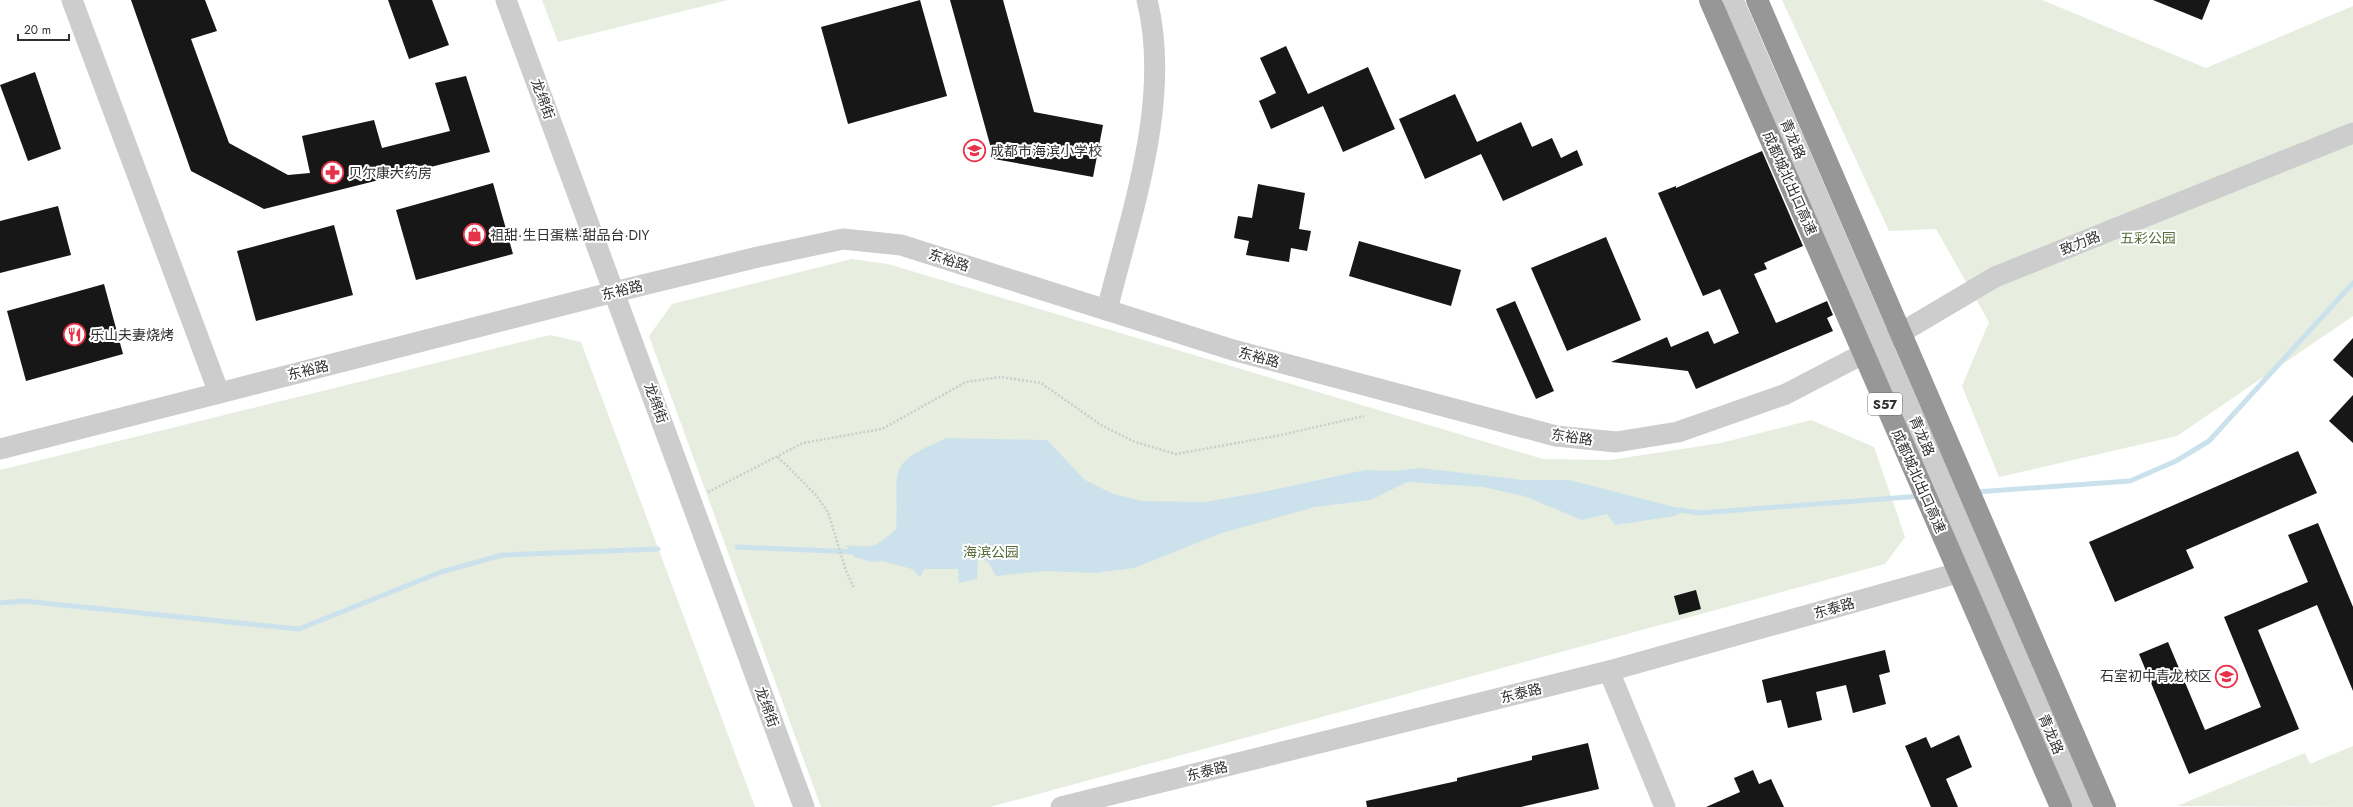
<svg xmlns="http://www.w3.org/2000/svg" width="2353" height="807" font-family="Jost,'Noto Sans SC',sans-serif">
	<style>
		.green { fill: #e7eddf }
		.water { fill: #cbe2ed }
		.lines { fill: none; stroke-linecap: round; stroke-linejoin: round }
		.stream { stroke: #cbe2ed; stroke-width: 5 }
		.building { fill: #171717 }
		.path { stroke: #cdcdcd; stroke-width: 2.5; stroke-dasharray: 2 2; stroke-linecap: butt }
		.minor { stroke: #cdcdcd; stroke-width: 21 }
		.highway { stroke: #979797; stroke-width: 22 }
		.labels { text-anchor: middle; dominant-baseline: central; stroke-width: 4; stroke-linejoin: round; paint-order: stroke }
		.shield { fill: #fff; stroke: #6e6e6e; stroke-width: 1 }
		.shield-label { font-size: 13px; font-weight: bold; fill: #303030 }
		.street-label { font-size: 14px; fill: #303030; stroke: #fff }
		.poi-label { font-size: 14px; fill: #303030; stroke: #fff; text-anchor: start }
		.park-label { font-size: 14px; fill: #566d3d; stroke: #fff }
	</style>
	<rect width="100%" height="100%" fill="#fff"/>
	<g class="green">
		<path d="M542 0H728L558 42Z"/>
		<path d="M1782 0H2042L2206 68 2353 6V316L2177 436 1999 477 1962 386 1989 322 1936 229 1889 231Z"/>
		<path d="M852 259 888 264 1543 459 1610 460 1721 443 1811 420 1874 447 1905 537 1885 564 990 807H821L649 336 672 304Z"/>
		<path d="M550 335 581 342 755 807H0V470Z"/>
		<path d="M2353 746V807L2177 806 2305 753 2310 764Z"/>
	</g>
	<path class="water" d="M947 438 1047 440 1085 480 1113 494 1142 501 1205 502 1268 491 1365 470 1394 471 1421 468 1523 480H1569L1686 510 1675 516 1615 525 1607 514 1582 520 1524 496 1483 487 1407 482 1371 500 1315 507 1222 533 1134 568 1095 573 1045 571 996 576 988 562 978 557 977 579 959 583 958 569H924L920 577 912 569 882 561 872 562 854 557 846 545C873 548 875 548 896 529 900 469 882 465 947 438Z"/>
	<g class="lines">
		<g class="stream">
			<path d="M1976 492 2130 481 2176 461 2209 441 2353 283"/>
			<path d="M1680 510 1699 513 1921 496"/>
			<path d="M737 547 856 552"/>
			<path d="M0 603 23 601 299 629 441 572 502 555 658 549"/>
		</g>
	</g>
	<g class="building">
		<path d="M131 0H205L217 31 191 39 229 143 288 175 310 173 302 136 374 120 382 148 450 131 435 83 466 76 490 152 264 209 191 171Z"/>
		<path d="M388 0H432L449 45 409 59Z"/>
		<path d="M920 0 947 96 848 124 821 27Z"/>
		<path d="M950 0H1003L1034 112 1103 125 1093 177 994 159Z"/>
		<path d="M2153 0H2210L2202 20Z"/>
		<path d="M1286 46 1308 94 1368 67 1395 129 1343 152 1323 106 1271 129 1259 101 1276 93 1260 58Z"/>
		<path d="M35 72 61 149 28 161 0 85Z"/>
		<path d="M1455 94 1477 142 1521 122 1532 147 1552 138 1561 158 1577 150 1583 165 1503 201 1481 154 1425 179 1399 119Z"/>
		<path d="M1762 151 1803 246 1764 263 1767 269 1754 274 1776 323 1827 301 1833 315 1827 318 1833 331 1696 389 1688 371 1611 362 1667 337 1671 347 1708 331 1714 344 1739 333 1720 289 1703 296 1658 193 1676 186V188Z"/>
		<path d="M493 183 513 254 416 280 396 210Z"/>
		<path d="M1258 184 1305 193 1299 229 1311 231 1307 251 1291 248 1289 262 1246 255 1249 241 1234 238 1238 216 1252 218Z"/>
		<path d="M58 206 71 255 0 273V221Z"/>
		<path d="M334 225 353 295 256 321 237 251Z"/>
		<path d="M1606 237 1641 320 1567 351 1531 268Z"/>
		<path d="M1359 241 1461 270 1451 306 1349 276Z"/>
		<path d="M104 284 123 354 26 381 7 311Z"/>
		<path d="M1515 301 1554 391 1536 399 1496 309Z"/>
		<path d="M2353 338V378L2333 360Z"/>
		<path d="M2353 395V443L2329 421Z"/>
		<path d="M2298 451 2317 493 2186 550 2194 568 2115 602 2089 542Z"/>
		<path d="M2318 523 2353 607V691L2317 605 2258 630 2299 729 2189 774 2139 654 2168 642 2205 730 2261 707 2224 617 2308 582 2288 535Z"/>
		<path d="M1696 590 1701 609 1679 615 1674 596Z"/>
		<path d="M1885 650 1890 672 1879 675 1886 704 1853 713 1846 685 1816 692 1822 720 1788 728 1781 700 1767 703 1762 680Z"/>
		<path d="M1959 735 1972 767 1946 779 1958 807H1931L1905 746 1926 737 1931 748Z"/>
		<path d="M1588 743 1599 789 1521 807H1367L1366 801 1457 781V778L1532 760V756Z"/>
		<path d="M1753 770 1759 784 1771 779 1784 807H1706L1740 792 1734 778Z"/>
	</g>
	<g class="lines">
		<g class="path">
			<path d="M778 457 815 494 828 512 846 571 854 588"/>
			<path d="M708 492 803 443 882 429 966 382 1000 377 1041 383 1101 425 1135 442 1176 454 1281 435 1364 416"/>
		</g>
		<g class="minor">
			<path d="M72 0 219 393"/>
			<path d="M506 0 804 807"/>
			<path d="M1733 0 2082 807"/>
			<path d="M1107 310C1131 213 1172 100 1147 0"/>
			<path d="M0 449 614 292 758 257 843 239 901 245 1233 350 1556 436 1616 442 1678 432 1786 394 1882 344 1995 277 2353 133"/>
			<path d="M1609 671 1665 807"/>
			<path d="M1061 807 1609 671 1979 567"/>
		</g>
		<g class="highway">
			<path d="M1710 0 2061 807"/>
			<path d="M1757 0 2105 807"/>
		</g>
	</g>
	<defs>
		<symbol id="school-ring" viewBox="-11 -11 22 22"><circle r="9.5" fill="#fff" stroke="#e73349" stroke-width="1.5"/><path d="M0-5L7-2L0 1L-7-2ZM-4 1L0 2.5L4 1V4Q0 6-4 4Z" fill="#e73349"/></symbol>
		<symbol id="pharmacy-ring" viewBox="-11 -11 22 22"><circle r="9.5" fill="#fff" stroke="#e73349" stroke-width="1.5"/><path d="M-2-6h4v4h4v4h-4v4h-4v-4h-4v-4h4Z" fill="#e73349"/></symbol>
		<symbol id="shop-ring" viewBox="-11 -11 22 22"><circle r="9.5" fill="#fff" stroke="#e73349" stroke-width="1.5"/><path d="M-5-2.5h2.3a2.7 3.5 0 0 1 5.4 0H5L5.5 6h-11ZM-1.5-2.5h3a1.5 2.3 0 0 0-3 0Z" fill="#e73349"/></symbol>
		<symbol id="restaurant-ring" viewBox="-11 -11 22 22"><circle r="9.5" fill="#fff" stroke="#e73349" stroke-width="1.5"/><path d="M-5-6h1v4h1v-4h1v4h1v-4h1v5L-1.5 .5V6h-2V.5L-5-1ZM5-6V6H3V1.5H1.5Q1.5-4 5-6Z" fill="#e73349"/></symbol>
	</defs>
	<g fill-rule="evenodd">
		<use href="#school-ring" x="962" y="138" width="25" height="25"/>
		<use href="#pharmacy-ring" x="320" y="160" width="25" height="25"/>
		<use href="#shop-ring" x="462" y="222" width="25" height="25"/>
		<use href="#restaurant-ring" x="62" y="322" width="25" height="25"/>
		<use href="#school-ring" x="2214" y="664" width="25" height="25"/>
	</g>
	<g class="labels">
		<rect class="shield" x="1868" y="393" width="34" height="22" rx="3"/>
		<g class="shield-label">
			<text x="1885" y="404">S57</text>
		</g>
		<g class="street-label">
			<text transform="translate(543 99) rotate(70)">龙绵街</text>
			<text transform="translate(1793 139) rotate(67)">青龙路</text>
			<text transform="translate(1790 183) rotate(66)">成都城北出口高速</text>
			<text transform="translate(2080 243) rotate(-22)">致力路</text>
			<text transform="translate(949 260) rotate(18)">东裕路</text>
			<text transform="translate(622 290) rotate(-14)">东裕路</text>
			<text transform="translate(1259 357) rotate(15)">东裕路</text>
			<text transform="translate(308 370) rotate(-14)">东裕路</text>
			<text transform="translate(656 403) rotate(70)">龙绵街</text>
			<text transform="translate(1922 436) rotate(67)">青龙路</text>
			<text transform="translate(1572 437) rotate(8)">东裕路</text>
			<text transform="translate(1919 481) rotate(66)">成都城北出口高速</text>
			<text transform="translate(1834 608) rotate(-16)">东泰路</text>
			<text transform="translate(1521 693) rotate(-14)">东泰路</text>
			<text transform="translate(767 707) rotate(70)">龙绵街</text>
			<text transform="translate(2051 734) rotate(67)">青龙路</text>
			<text transform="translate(1207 771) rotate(-14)">东泰路</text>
		</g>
		<g class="poi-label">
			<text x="990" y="151">成都市海滨小学校</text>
			<text x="348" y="173">贝尔康大药房</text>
			<text x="490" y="235">祖甜·生日蛋糕·甜品台·DIY</text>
			<text x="90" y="335">乐山夫妻烧烤</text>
			<text x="2212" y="676" text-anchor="end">石室初中青龙校区</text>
		</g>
		<g class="park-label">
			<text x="2148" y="238">五彩公园</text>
			<text x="991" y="552">海滨公园</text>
		</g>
	</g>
	<path d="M18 34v6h51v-6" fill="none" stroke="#303030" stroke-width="2"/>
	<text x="24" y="34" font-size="12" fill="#303030" stroke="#ffffff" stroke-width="3" paint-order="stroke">20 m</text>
</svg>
